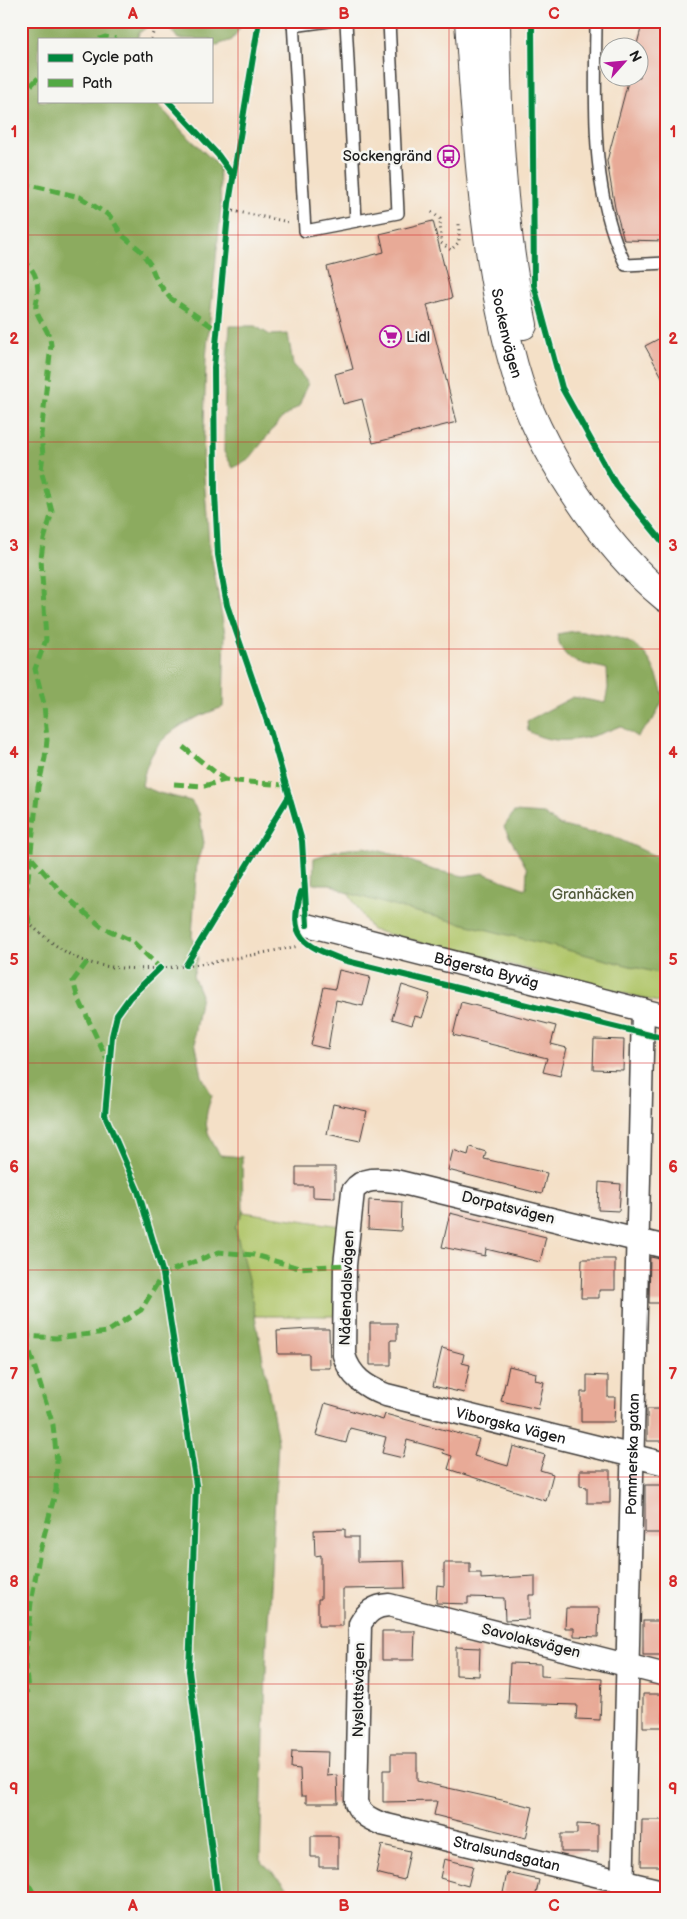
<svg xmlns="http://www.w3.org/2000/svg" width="687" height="1919" font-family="'Balsamiq Sans',sans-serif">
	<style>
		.green { fill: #b1c66b; stroke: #667144 }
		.forest { fill: #8cab5f; stroke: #54643e }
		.building { fill: #e8aa97 }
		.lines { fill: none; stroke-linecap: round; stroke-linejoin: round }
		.lane-casing { stroke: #3c3936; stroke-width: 14 }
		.street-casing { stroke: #3c3936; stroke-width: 25 }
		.secondary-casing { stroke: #3c3936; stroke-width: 30 }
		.path { stroke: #3c3936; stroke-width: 3; stroke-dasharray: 1 4; stroke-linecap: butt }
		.lane { stroke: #fff; stroke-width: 11 }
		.street { stroke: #fff; stroke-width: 22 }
		.secondary { stroke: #fff; stroke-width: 28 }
		.quiet { stroke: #52a943; stroke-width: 5; stroke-dasharray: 10 5; stroke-linecap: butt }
		.cycleway-casing { stroke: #f6f6f2; stroke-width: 9 }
		.cycleway { stroke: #00873e; stroke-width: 6 }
		.grid { fill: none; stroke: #d62828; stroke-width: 1; stroke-opacity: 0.55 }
		.labels { text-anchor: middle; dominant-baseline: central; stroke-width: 5; stroke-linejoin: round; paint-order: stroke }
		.poi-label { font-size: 15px; fill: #1c1c1c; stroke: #f6f6f2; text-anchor: end }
		.street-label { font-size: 15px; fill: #1c1c1c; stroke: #f6f6f2 }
		.park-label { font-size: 15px; fill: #505838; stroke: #f6f6f2 }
		.neatline { fill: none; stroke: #d62828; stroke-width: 2 }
		.grid-label { font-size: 16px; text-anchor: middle; font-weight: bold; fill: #d62828 }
	</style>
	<rect width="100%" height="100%" fill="#f6f6f2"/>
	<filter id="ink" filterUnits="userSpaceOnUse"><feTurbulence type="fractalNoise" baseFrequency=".02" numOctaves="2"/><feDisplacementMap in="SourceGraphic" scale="10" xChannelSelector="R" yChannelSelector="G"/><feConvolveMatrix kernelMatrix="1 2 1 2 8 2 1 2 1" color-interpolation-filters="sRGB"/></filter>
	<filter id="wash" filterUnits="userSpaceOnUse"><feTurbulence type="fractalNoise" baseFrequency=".0096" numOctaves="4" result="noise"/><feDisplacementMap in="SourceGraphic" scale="20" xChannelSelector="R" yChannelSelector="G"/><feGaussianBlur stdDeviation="1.12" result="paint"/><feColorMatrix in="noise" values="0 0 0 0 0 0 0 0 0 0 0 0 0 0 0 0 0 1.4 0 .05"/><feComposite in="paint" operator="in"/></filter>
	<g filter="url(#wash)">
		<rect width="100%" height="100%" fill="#f4e0c7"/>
		<g class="green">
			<path d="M348 893 666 975V1004L372 930Z"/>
			<path d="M243 1212 341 1226 336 1316H255L235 1227Z"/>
		</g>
		<g class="forest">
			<path d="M21 21H244L232 40 211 47V39H178L170 28 151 24 139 33 138 39H39V101H155L184 133 219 166 221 210 206 358 203 463 209 543 225 634 223 707C180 723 149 737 142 786L159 793 191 801 199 813 204 843 197 862 192 936 198 958 193 976 201 995 194 1036 202 1076 212 1096C202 1122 205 1131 220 1155L242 1157 243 1212 235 1227 249 1283 278 1442 267 1642 260 1860 299 1898H21Z"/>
			<path d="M230 326H255L270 335 288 334 293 364 308 383 299 406 281 419 250 458 233 468 224 452 225 383Z"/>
			<path d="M575 631C631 638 649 640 664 698L653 720 637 737 620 726C590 739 557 748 528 731L527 721 573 697 605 703 608 688 607 669C581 662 563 666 557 634Z"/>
			<path d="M514 812 544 814 559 825 586 832 610 835 666 861V975L401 908 348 893 330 884H313L314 858 334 851 364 847 396 855 433 870 464 876 483 873 526 889 527 869 504 827Z"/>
		</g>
		<g id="blocks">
			<g class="building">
				<path d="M643 21H666V241L624 240 615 208 607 161 629 78H640V48H636Z"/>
				<path d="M433 221 452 298 427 305 457 422 373 443 362 399 343 404 335 374 353 369 327 267 384 252 380 234Z"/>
				<path d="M666 335V384L645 346Z"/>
				<path d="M339 970 370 977 363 1006 336 1000 328 1049 311 1045 324 987 335 989Z"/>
				<path d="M402 985 430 994 422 1018 415 1016 412 1025 392 1019Z"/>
				<path d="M461 1002 556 1026 551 1044 567 1048 560 1076 543 1072 547 1058 453 1035Z"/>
				<path d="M594 1039 624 1040 623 1070 593 1069Z"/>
				<path d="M333 1104 367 1111 360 1141 327 1134Z"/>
				<path d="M470 1147 486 1152 484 1159 547 1173 542 1194 448 1170 453 1150 468 1155Z"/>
				<path d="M296 1167H335V1198L313 1197V1186H296Z"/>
				<path d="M599 1182 621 1184 619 1211 598 1210Z"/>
				<path d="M369 1200 402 1202 401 1231 368 1229Z"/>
				<path d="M450 1213 546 1237 540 1262 486 1249 485 1256 442 1247Z"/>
				<path d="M650 1257 666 1260V1303H649Z"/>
				<path d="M582 1259H615V1290H599V1298H581Z"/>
				<path d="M370 1323H397V1340H391V1365H370Z"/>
				<path d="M311 1329H329L330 1368H309V1354H278L277 1331Z"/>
				<path d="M442 1348 464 1354 462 1363 470 1365 464 1393 433 1386Z"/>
				<path d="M509 1366 536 1373 535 1380 544 1382 538 1409 501 1401Z"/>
				<path d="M587 1375 608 1376V1397H615L614 1422H581V1392H587Z"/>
				<path d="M325 1403 383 1420 385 1414 479 1439 474 1456 508 1466 513 1446 545 1455 540 1470 553 1474 546 1501 448 1469 452 1456 443 1453 444 1450 407 1440 403 1458 382 1453 386 1437 350 1428 346 1443 316 1435Z"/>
				<rect x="647" y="1409" width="19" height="32"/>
				<path d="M580 1470H610V1503H587V1487L580 1486Z"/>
				<path d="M645 1485H664L666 1533H645Z"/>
				<path d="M345 1529V1537H358V1562L404 1561 405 1588 343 1589V1626H318V1599H321V1555L315 1556 314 1530Z"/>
				<path d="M444 1563H470V1573H481V1579L535 1576V1595H529V1619L505 1620 504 1598 468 1597V1604L436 1603 437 1585 444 1586Z"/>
				<path d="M566 1608H599L598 1637 574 1636V1628H565Z"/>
				<rect x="643" y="1621" width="23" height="34"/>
				<path d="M382 1631H415L414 1660H382Z"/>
				<path d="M456 1647 480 1648 479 1676 456 1675Z"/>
				<path d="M510 1663 541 1664V1676L602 1679 600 1720 576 1719 577 1705 508 1703Z"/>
				<path d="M643 1694H664L663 1727H643Z"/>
				<path d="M292 1751 328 1752 327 1776 337 1775 338 1803H306V1796H301L300 1769 291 1768Z"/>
				<path d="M391 1754H417V1781L533 1807 526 1838 434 1815 437 1801 383 1802V1770H391Z"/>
				<path d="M642 1820H666V1866H641Z"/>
				<path d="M577 1824 598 1825V1852H561V1834H577Z"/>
				<path d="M311 1836H338V1867H319V1857H311Z"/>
				<path d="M382 1845 410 1851 404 1880 376 1873Z"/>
				<path d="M444 1859 473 1866 468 1886 440 1878Z"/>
				<path d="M507 1873 539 1880 535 1898H509V1894L503 1893Z"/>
			</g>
		</g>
	</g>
	<g filter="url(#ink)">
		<use href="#blocks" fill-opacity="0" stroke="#3c3936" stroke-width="1"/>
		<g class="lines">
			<defs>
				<g id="lane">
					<path d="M293 21 305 231 398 213 389 21"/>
					<path d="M346 21 356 221"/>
					<path d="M293 26 329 21"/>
					<path d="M596 27C595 104 590 194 626 265L666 263"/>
				</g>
				<g id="street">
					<path id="s1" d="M307 925 666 1016"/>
					<path id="s2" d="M666 1247 395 1181C379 1179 363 1177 353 1191L345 1265 344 1355C350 1377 366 1387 386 1395L666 1464"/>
					<path id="s3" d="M666 1675 389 1605C374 1606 367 1612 360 1624L356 1803C361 1815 370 1819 382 1824L666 1892"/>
					<path id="s4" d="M622 1898 643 1010"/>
				</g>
				<g id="secondary">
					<path id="s5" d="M469 21C477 136 483 255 514 366 536 446 602 546 666 598"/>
					<path d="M496 21C497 122 502 226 523 325"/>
				</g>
			</defs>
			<use href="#lane" class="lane-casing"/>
			<use href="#street" class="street-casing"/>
			<use href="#secondary" class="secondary-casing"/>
			<g class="path">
				<path d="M151 39 157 21"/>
				<path d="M168 101 218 155 234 177"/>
				<path d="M228 210 289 222"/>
				<path d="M432 212 440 219 441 243 451 250 459 242V221"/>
				<path d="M21 917C41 933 62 954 87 962 148 980 238 957 299 946"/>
			</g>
			<use href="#lane" class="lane"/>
			<use href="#street" class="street"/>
			<use href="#secondary" class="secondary"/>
			<g class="quiet">
				<path d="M99 39 105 37 116 39"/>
				<path d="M21 96 39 77"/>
				<path d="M21 183 80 197 110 216 122 235 140 250 150 264 157 281 170 298 217 330"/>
				<path d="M21 259C33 267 38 278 38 293 38 298 35 304 36 309 39 322 49 328 51 345L41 435 43 455 41 470 52 512 43 543 41 559 46 640 35 669 44 704 47 740 45 758 38 787 25 906 30 924"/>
				<path d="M183 747 225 780"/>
				<path d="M174 784 204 786 225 780 285 785"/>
				<path d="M21 846 62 893 102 927 132 941 160 968"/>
				<path d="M87 962 73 981 77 995 108 1062"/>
				<path d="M21 1324 53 1425 57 1461 56 1490 40 1551 31 1603 25 1662 28 1690 21 1698"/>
				<path d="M21 1338 26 1336 56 1338 107 1332 141 1310 163 1274 219 1252 254 1255 299 1268 345 1265"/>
				<path d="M21 1870 36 1898"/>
			</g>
			<defs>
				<g id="cycleway">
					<path d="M259 21 229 203 214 367 215 493 218 555 227 605 270 730 302 841 307 925"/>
					<path d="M532 21 534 285 562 388 616 485 666 546"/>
					<path d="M168 101 218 155 234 177"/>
					<path d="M301 892C287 938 304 945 343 960L666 1039"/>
					<path d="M186 965 289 796"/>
					<path d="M160 968 130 997 117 1015 112 1036 105 1115 138 1191 163 1274 196 1485 189 1671 218 1898"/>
				</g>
			</defs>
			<use href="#cycleway" class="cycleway-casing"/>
			<use href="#cycleway" class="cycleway"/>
		</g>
	</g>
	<path class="grid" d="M238 21V1898M449 21V1898M21 235H666M21 442H666M21 649H666M21 856H666M21 1063H666M21 1270H666M21 1477H666M21 1684H666"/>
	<defs>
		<symbol id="bus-ring" viewBox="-11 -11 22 22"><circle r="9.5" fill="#f6f6f2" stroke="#b5179e" stroke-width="1.5"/><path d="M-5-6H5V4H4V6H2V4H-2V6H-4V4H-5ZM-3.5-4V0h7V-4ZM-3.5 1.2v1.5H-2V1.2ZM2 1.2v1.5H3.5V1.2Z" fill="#b5179e"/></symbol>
		<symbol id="supermarket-ring" viewBox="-11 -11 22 22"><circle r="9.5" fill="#f6f6f2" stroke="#b5179e" stroke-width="1.5"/><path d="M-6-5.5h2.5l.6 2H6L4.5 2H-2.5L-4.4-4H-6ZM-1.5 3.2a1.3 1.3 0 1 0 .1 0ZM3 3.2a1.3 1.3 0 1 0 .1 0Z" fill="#b5179e"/></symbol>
	</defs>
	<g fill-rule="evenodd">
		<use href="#bus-ring" x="436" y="144" width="25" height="25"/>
		<use href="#supermarket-ring" x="378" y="324" width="25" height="25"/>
	</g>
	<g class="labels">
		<g class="poi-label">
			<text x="432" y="156">Sockengränd</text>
			<text x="406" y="337" text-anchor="start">Lidl</text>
		</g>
		<g class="street-label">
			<text stroke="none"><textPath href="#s5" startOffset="315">Sockenvägen</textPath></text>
			<text stroke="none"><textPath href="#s1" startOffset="185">Bägersta Byväg</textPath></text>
			<text transform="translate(508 1208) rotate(14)">Dorpatsvägen</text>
			<text transform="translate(347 1288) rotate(-88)">Nådendalsvägen</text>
			<text stroke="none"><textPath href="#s2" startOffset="678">Viborgska Vägen</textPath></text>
			<text stroke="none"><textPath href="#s4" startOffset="444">Pommerska gatan</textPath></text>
			<text transform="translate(531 1641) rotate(14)">Savolaksvägen</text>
			<text transform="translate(359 1690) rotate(-89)">Nyslottsvägen</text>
			<text stroke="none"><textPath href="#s3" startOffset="664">Stralsundsgatan</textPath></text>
		</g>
		<g class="park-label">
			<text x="593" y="894">Granhäcken</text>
		</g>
	</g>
	<rect width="687" height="1919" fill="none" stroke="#f6f6f2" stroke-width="55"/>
	<rect x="38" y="38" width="175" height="65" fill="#f6f6f2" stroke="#9f9f9c"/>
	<rect x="48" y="54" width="25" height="8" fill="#00873e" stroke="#9f9f9c"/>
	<text x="82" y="62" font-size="15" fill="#1c1c1c">Cycle path</text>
	<rect x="48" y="79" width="25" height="8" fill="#52a943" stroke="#9f9f9c"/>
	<text x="82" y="88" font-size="15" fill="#1c1c1c">Path</text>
	<g transform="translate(624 62) rotate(63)"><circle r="24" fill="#f6f6f2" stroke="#9f9f9c"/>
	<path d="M0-4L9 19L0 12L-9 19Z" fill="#b5179e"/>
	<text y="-8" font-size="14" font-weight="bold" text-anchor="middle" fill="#1c1c1c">N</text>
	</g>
	<rect x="28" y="28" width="632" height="1864" class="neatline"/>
	<g class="grid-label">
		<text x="133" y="19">A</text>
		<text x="344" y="19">B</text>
		<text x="554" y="19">C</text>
		<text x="14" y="137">1</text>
		<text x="673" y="137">1</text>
		<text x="14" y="344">2</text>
		<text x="673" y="344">2</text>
		<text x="14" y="551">3</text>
		<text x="673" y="551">3</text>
		<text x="14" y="758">4</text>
		<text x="673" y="758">4</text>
		<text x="14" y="965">5</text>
		<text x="673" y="965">5</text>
		<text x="14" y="1172">6</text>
		<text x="673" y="1172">6</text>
		<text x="14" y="1379">7</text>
		<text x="673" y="1379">7</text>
		<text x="14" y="1587">8</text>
		<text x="673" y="1587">8</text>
		<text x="14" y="1794">9</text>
		<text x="673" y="1794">9</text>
		<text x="133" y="1911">A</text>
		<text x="344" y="1911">B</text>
		<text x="554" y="1911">C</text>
	</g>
</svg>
